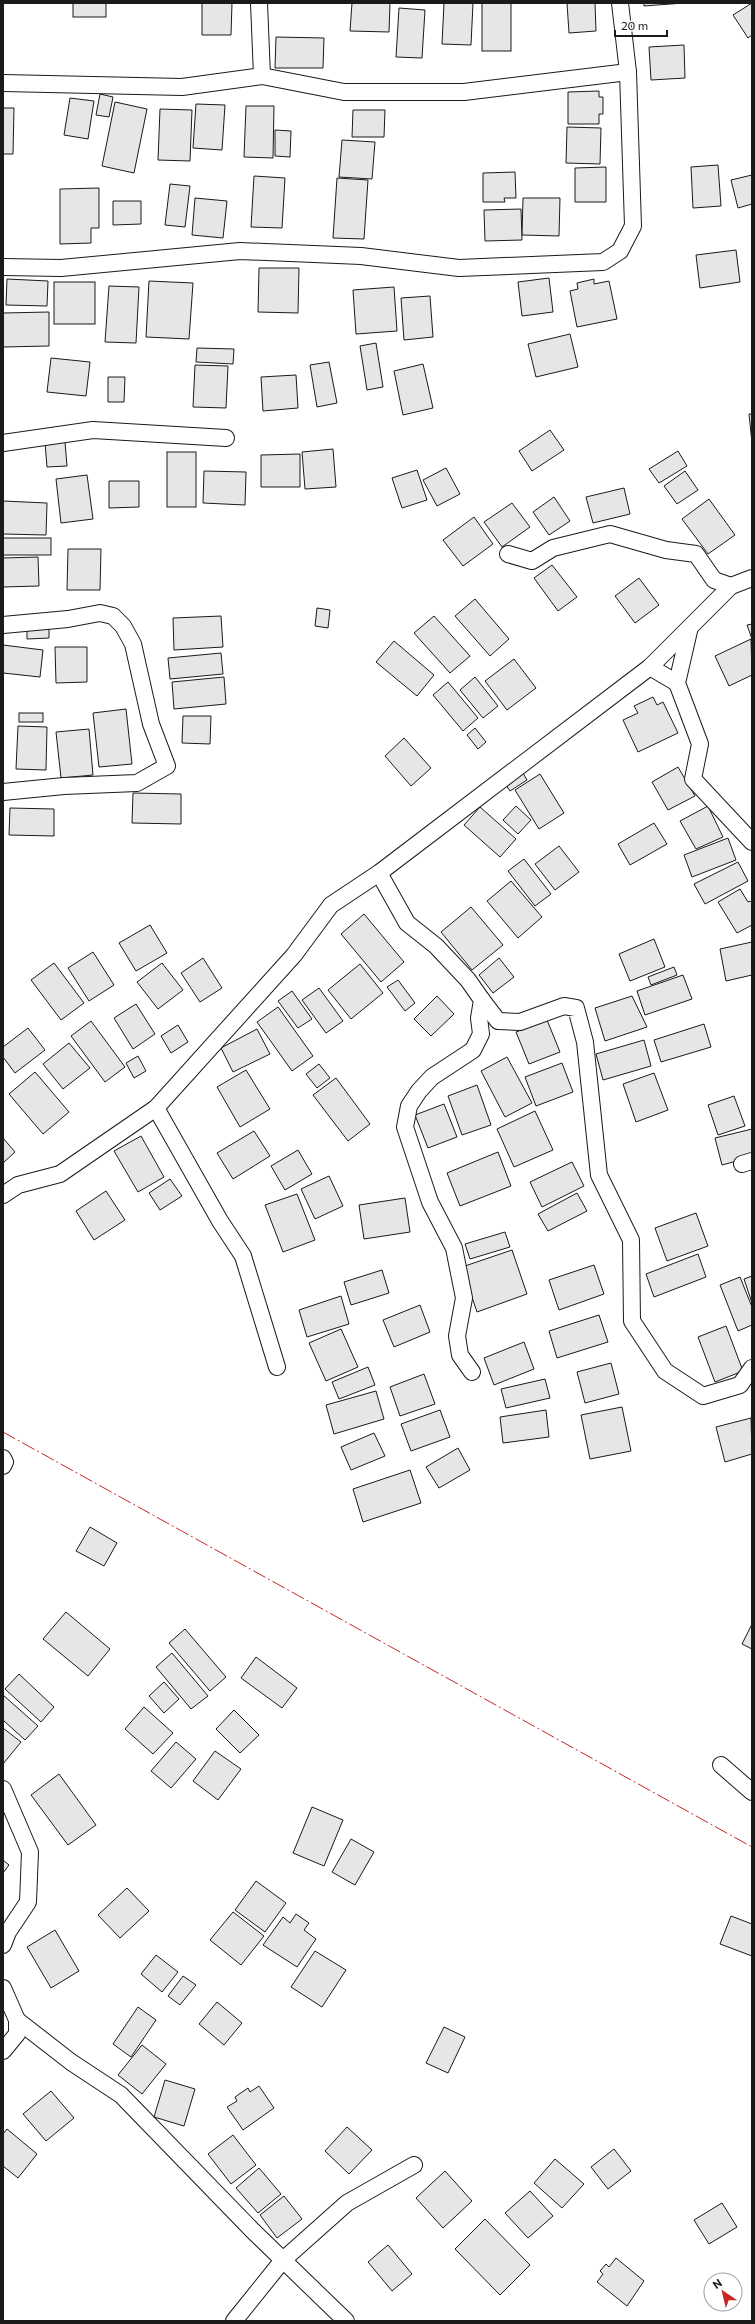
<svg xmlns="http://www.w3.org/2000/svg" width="755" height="2324" font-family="Commissioner,sans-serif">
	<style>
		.building { fill: #e6e6e6; stroke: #1a1a1a }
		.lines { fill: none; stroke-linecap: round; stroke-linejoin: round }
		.street-casing { stroke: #1a1a1a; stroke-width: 18 }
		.street { stroke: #fff; stroke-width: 16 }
		.power { stroke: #c62828; stroke-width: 1; stroke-dasharray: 14 3 2 3; stroke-linecap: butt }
	</style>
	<rect width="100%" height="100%" fill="#fff"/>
	<g class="building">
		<rect x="73" y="3" width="33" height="14"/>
		<path d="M202 3H232L231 35H202Z"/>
		<path d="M352 3H390L389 32 350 31Z"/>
		<path d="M444 3H473L471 45 442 44Z"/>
		<rect x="482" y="3" width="29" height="48"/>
		<path d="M567 3H595L596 31 569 33Z"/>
		<path d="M644 3H684L644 6Z"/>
		<path d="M752 3V35L748 38 733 15Z"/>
		<path d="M399 8 425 10 422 58 396 57Z"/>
		<path d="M276 37 324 38 323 68H275Z"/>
		<path d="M684 45 685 78 651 80 649 47Z"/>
		<path d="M599 91V97H603V114H599V124H568V92Z"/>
		<path d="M100 94 113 97 109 117 96 115Z"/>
		<path d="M70 98 94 101 88 139 64 135Z"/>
		<path d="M115 102 147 109 134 173 102 166Z"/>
		<path d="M196 104 225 105 222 150 193 148Z"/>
		<path d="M246 106H274L273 158 244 157Z"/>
		<path d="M3 108H14L13 154H3Z"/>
		<path d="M160 109 192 110 190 161 158 160Z"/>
		<path d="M353 110H385L384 137H352Z"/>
		<path d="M567 127 601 128 600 164 566 163Z"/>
		<path d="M275 130 291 131 290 157 275 156Z"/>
		<path d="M342 140 375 142 372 179 339 177Z"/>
		<path d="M718 165 721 206 693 208 691 167Z"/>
		<path d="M606 167V202H575V168Z"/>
		<path d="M515 172 516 198H504L505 202H483V173Z"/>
		<path d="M752 175V204L738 208 731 180Z"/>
		<path d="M254 176 285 178 282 228 251 227Z"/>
		<path d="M337 178 368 180 364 239 333 238Z"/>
		<path d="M170 184 190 186 185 227 165 225Z"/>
		<path d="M99 188V228H91V243L60 244V189Z"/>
		<path d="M195 198 227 201 223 238 192 235Z"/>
		<path d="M523 198H560L559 236 522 235Z"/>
		<path d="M113 201H141V224L113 225Z"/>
		<path d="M521 209 522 240 485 241 484 210Z"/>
		<path d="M736 250 740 282 700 288 696 255Z"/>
		<path d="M259 268H299L298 313 258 312Z"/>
		<path d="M549 278 553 312 522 316 518 282Z"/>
		<path d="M7 279 48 281 47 306 6 305Z"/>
		<path d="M594 279V284L609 281 617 319 577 327 570 291 578 289 577 283Z"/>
		<path d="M149 281 193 283 189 339 146 337Z"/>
		<rect x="54" y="282" width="41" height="42"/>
		<path d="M109 286 139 287 136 343 105 342Z"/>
		<path d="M394 287 397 331 356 334 353 290Z"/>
		<path d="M430 296 433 337 404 340 401 298Z"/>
		<path d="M49 312V346L3 347V313Z"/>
		<path d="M570 334 578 367 536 377 528 344Z"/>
		<path d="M376 343 383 387 367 390 360 346Z"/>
		<path d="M197 348 234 349 233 364 196 362Z"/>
		<path d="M51 358 90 362 86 396 47 392Z"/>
		<path d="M329 362 337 403 317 407 310 365Z"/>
		<path d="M423 364 433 408 403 415 394 371Z"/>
		<path d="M195 365 228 366 226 408 193 407Z"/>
		<path d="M296 375 298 408 263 411 261 377Z"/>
		<path d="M108 377H125L124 402H108Z"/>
		<path d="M749 414H752V443Z"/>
		<path d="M550 430 564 450 532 471 519 451Z"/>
		<path d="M65 442 67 466 47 467 45 443Z"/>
		<path d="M333 449 336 487 305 489 302 452Z"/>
		<path d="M678 451 687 466 659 483 649 469Z"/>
		<rect x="167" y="452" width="29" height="55"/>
		<path d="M300 454V487H261V455Z"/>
		<path d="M446 468 460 494 437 506 423 480Z"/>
		<path d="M417 470 427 500 402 508 392 478Z"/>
		<path d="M204 471 246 472 245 505 203 503Z"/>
		<path d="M685 471 698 490 677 504 664 486Z"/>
		<path d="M87 475 93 519 61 523 56 479Z"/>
		<path d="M109 481H139V507L109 508Z"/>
		<path d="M624 488 630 514 593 523 586 497Z"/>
		<path d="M554 497 570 521 549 535 533 512Z"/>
		<path d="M709 499 735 535 708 554 682 519Z"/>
		<path d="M3 501 47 503 46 535 3 534Z"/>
		<path d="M512 503 530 527 502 547 484 522Z"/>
		<path d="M474 517 493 544 463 566 443 540Z"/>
		<rect x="3" y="538" width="48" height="17"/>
		<path d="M68 549H101L100 590H67Z"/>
		<path d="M38 557 39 586 3 587V558Z"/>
		<path d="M552 565 577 597 558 611 534 578Z"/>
		<path d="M639 578 659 605 635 623 615 596Z"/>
		<path d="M475 599 509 639 490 656 455 616Z"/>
		<path d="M317 608 330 610 328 628 315 626Z"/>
		<path d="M221 616 223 647 174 650 173 618Z"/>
		<path d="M434 616 470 656 450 673 414 633Z"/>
		<path d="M752 624V639L747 625Z"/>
		<path d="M49 626V638L27 639V627Z"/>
		<path d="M751 639 752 675 729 686 715 656Z"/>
		<path d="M394 641 434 675 417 696 376 662Z"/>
		<path d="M3 645 43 650 40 677 3 673Z"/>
		<path d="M55 647H87V682L56 683Z"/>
		<path d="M221 653 223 674 170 679 168 658Z"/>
		<path d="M514 659 536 688 507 710 485 681Z"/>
		<path d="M224 677 226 704 174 709 172 682Z"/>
		<path d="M475 677 498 706 483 718 460 690Z"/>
		<path d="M448 682 478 718 463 731 433 695Z"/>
		<path d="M653 697 657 705 663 702 678 733 638 752 623 720 638 713 634 706Z"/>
		<path d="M126 709 132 764 99 767 93 713Z"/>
		<rect x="19" y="713" width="24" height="9"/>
		<path d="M183 716H211L210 744 182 743Z"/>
		<path d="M18 726 47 727 46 770 16 769Z"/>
		<path d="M475 728 486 742 478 749 467 735Z"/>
		<path d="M89 729 93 775 61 778 56 732Z"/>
		<path d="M404 738 431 768 411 786 385 756Z"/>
		<path d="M678 767 695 796 668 810 652 782Z"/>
		<path d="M523 773 527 780 510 791 503 781Z"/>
		<path d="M540 774 564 813 539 829 515 790Z"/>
		<path d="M133 793 181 794V824L132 823Z"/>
		<path d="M516 806 531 820 518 834 503 820Z"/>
		<path d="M708 806 723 837 696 849 680 821Z"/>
		<path d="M480 807 516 839 500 857 464 825Z"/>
		<path d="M10 808 54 809V836L9 835Z"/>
		<path d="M654 823 667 844 630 865 618 844Z"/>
		<path d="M728 838 736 860 692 877 684 855Z"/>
		<path d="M559 846 579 872 555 890 535 864Z"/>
		<path d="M524 859 551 894 535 906 508 871Z"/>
		<path d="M738 862 748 881 705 904 694 884Z"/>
		<path d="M511 881 542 917 518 938 487 901Z"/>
		<path d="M740 889 748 902 750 901 752 903V925L737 933 718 902Z"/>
		<path d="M471 907 503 945 472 970 441 932Z"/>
		<path d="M364 914 404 962 381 982 341 934Z"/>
		<path d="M150 925 167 953 136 971 119 943Z"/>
		<path d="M654 939 665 967 630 981 619 954Z"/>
		<path d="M752 942V975L726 981 720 949Z"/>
		<path d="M93 952 114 985 89 1001 68 968Z"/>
		<path d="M203 958 222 988 200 1002 181 973Z"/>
		<path d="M499 958 514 977 493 993 479 975Z"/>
		<path d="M54 963 84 1003 61 1020 31 980Z"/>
		<path d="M162 963 183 990 158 1009 137 982Z"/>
		<path d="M360 964 383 993 351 1019 328 990Z"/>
		<path d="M674 967 677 975 651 985 648 977Z"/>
		<path d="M683 975 692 999 645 1015 637 991Z"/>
		<path d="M398 980 415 1003 405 1011 387 987Z"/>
		<path d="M319 988 343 1021 326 1033 302 1000Z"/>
		<path d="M292 991 312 1019 298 1028 278 1001Z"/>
		<path d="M437 996 454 1014 431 1036 414 1019Z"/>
		<path d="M632 996 647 1027 605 1041 595 1008Z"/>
		<path d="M136 1004 155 1034 133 1049 114 1018Z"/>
		<path d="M278 1007 313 1056 292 1071 257 1022Z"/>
		<path d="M547 1020 560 1052 529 1064 516 1032Z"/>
		<path d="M91 1021 125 1067 105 1082 71 1036Z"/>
		<path d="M704 1024 711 1047 661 1062 654 1040Z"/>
		<path d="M178 1025 188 1042 171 1053 161 1036Z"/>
		<path d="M28 1028 45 1050 15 1073 3 1057V1047Z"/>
		<path d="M257 1029 270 1054 233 1072 221 1048Z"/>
		<path d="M644 1040 651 1066 603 1080 596 1054Z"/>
		<path d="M69 1043 90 1068 63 1089 43 1064Z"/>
		<path d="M138 1056 146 1071 134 1078 126 1063Z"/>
		<path d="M507 1057 532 1103 505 1117 481 1071Z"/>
		<path d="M562 1063 573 1092 536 1106 525 1077Z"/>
		<path d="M319 1064 330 1078 317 1088 306 1074Z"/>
		<path d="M246 1070 270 1109 240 1127 217 1087Z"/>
		<path d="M35 1072 69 1112 43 1134 9 1094Z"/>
		<path d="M654 1073 668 1110 636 1122 623 1084Z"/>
		<path d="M336 1078 370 1124 348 1141 313 1095Z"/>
		<path d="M477 1085 491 1125 462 1135 448 1096Z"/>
		<path d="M734 1096 745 1126 718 1135 708 1105Z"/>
		<path d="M444 1104 457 1137 428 1148 415 1115Z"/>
		<path d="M535 1111 553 1150 514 1167 497 1129Z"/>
		<path d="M752 1129V1157L722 1165 715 1138Z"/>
		<path d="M254 1131 270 1156 233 1179 217 1153Z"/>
		<path d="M141 1136 164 1177 138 1192 114 1151Z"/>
		<path d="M3 1138 15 1152 3 1163Z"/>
		<path d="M298 1150 312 1174 285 1190 271 1166Z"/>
		<path d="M498 1152 511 1186 460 1206 447 1173Z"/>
		<path d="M572 1162 584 1186 542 1207 530 1182Z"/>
		<path d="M329 1176 343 1206 315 1219 301 1189Z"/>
		<path d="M170 1179 182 1196 160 1210 149 1193Z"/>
		<path d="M106 1191 125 1220 94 1240 76 1211Z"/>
		<path d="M577 1193 587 1211 548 1231 538 1214Z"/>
		<path d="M297 1194 315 1240 283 1252 265 1205Z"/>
		<path d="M405 1198 410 1232 364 1239 359 1205Z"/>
		<path d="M696 1213 708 1246 667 1261 655 1228Z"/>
		<path d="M505 1232 510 1247 470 1259 465 1244Z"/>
		<path d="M512 1250 527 1294 477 1312 462 1267Z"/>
		<path d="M698 1254 706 1277 654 1297 646 1274Z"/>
		<path d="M594 1265 604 1294 559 1310 549 1280Z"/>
		<path d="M382 1270 389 1293 351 1305 344 1282Z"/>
		<path d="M752 1276V1303L744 1279Z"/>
		<path d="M740 1277 752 1307V1325L738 1331 720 1285Z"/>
		<path d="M341 1296 349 1324 307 1337 299 1310Z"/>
		<path d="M420 1305 430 1332 394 1347 383 1320Z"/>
		<path d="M599 1315 608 1342 557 1358 549 1331Z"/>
		<path d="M726 1326 743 1371 715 1382 698 1337Z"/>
		<path d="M341 1329 358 1367 326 1381 309 1343Z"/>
		<path d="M524 1342 534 1369 494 1385 484 1358Z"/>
		<path d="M611 1363 619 1394 585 1403 577 1372Z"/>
		<path d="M368 1367 375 1385 339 1399 332 1382Z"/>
		<path d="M424 1374 435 1404 400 1416 390 1387Z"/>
		<path d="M545 1379 550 1398 506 1408 501 1389Z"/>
		<path d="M376 1391 384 1419 334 1434 326 1405Z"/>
		<path d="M622 1407 631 1451 590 1459 581 1415Z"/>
		<path d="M440 1410 450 1437 411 1451 401 1424Z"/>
		<path d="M546 1410 549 1437 503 1443 500 1417Z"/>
		<path d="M751 1418 752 1454 725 1462 716 1427Z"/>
		<path d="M374 1433 385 1456 351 1470 341 1447Z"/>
		<path d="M458 1448 470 1470 439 1488 426 1467Z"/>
		<path d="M410 1470 421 1503 363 1522 353 1489Z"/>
		<path d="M90 1527 117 1543 104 1566 76 1551Z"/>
		<path d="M66 1612 110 1649 88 1676 43 1639Z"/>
		<path d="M752 1624V1649L742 1644Z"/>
		<path d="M185 1629 226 1677 210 1691 169 1643Z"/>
		<path d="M172 1653 208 1696 191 1709 156 1667Z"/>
		<path d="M256 1657 297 1688 282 1708 241 1678Z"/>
		<path d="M19 1674 54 1707 41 1722 5 1689Z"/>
		<path d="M164 1682 179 1699 164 1713 149 1696Z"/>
		<path d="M3 1695 38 1726 25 1740 3 1720Z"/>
		<path d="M144 1707 173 1733 153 1754 125 1729Z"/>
		<path d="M234 1710 259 1735 240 1753 216 1729Z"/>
		<path d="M3 1728 21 1742 3 1764Z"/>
		<path d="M176 1742 196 1759 171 1788 151 1771Z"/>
		<path d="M215 1751 241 1769 218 1800 193 1781Z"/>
		<path d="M59 1774 96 1825 68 1845 31 1795Z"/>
		<path d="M312 1807 343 1820 324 1866 293 1853Z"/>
		<path d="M351 1839 374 1852 355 1885 332 1872Z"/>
		<path d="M3 1860 9 1865 3 1873Z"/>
		<path d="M256 1881 286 1903 265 1932 235 1910Z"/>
		<path d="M127 1888 149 1911 120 1938 98 1915Z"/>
		<path d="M233 1912 264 1936 241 1965 210 1940Z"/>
		<path d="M296 1914 309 1923 304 1930 316 1939 297 1967 263 1945 283 1917 290 1923Z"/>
		<path d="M731 1916 752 1924V1956L720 1944Z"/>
		<path d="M55 1930 79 1971 51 1988 27 1947Z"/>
		<path d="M315 1951 346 1970 322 2007 291 1987Z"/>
		<path d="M156 1955 178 1972 162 1992 141 1974Z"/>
		<path d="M183 1976 196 1985 180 2005 168 1996Z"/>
		<path d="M217 2002 242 2023 224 2045 199 2024Z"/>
		<path d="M138 2007 156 2020 131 2057 113 2044Z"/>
		<path d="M444 2027 465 2037 448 2073 426 2063Z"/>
		<path d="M142 2045 166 2064 142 2094 118 2075Z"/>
		<path d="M165 2080 195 2089 184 2126 154 2117Z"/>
		<path d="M259 2086 274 2108 243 2130 227 2107 237 2101 235 2097 248 2088 250 2092Z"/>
		<path d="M51 2091 74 2118 46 2141 23 2114Z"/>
		<path d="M347 2127 372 2150 349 2174 325 2151Z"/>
		<path d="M7 2129 37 2154 18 2178 3 2166V2134Z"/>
		<path d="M233 2135 256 2165 231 2184 208 2154Z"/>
		<path d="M614 2149 631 2171 608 2189 591 2167Z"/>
		<path d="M555 2159 584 2184 562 2208 534 2183Z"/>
		<path d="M259 2168 281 2194 258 2213 236 2188Z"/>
		<path d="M445 2171 472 2201 443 2228 416 2198Z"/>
		<path d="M530 2191 553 2216 528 2238 505 2213Z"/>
		<path d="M284 2196 302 2219 277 2238 260 2215Z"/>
		<path d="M722 2203 737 2227 709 2244 694 2220Z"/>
		<path d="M485 2219 530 2265 500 2295 455 2249Z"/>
		<path d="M388 2245 412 2274 392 2291 368 2262Z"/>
		<path d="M616 2258 644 2281 627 2306 597 2282 603 2274 600 2271 606 2264 609 2267Z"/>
	</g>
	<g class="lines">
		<defs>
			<g id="street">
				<path d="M262 76 344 92H464L628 72"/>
				<path d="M3 83 182 87 262 76 259 3"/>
				<path d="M3 267 61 268 240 251 361 256 459 268 603 262 620 251 633 226 628 72 620 3"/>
				<path d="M3 443 93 430 226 438"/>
				<path d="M508 554 532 561 553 548 610 534 666 550 696 554 714 580 731 586"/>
				<path d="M3 625 68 619 100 613 113 616 123 626 133 644 151 724 167 766 137 783 64 786 3 792"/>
				<path d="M689 631 677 683 700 744 693 779 752 842"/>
				<path d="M650 667 677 683"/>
				<path d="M379 873 407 923 436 946 468 980 482 1000 479 1018 481 1034 473 1050 432 1077 419 1091 409 1106 405 1127 430 1202 454 1248 464 1298 457 1336 460 1355 472 1372"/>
				<path d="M482 1000 498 1021 520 1022 564 1006 576 1008 585 1042 599 1175 631 1240 632 1321 665 1371 703 1396 740 1385 752 1368"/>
				<path d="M156 1108 220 1221 243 1256 277 1367"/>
				<path d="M742 1164 752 1161"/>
				<path d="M3 1195 18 1185 60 1174 156 1108 294 955 331 905 379 873 650 667 731 586 752 578"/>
				<path d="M3 1458 5 1462 3 1466"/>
				<path d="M721 1765 752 1792"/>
				<path d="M3 1789 30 1852 28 1902 8 1932 3 1945"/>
				<path d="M3 1988 17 2020"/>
				<path d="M3 2051 17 2034V2020L71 2062 121 2095 253 2231 346 2321"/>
				<path d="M234 2321 283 2260 347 2203 414 2165"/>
			</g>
		</defs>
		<use href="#street" class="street-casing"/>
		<use href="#street" class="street"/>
		<path class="power" d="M3 1432 752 1847"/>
	</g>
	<rect width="755" height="2324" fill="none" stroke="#1a1a1a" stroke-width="8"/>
	<g transform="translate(723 2292) rotate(325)"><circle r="19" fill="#ffffff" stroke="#a3a3a3"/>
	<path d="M0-3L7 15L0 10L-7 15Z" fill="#c62828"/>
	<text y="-6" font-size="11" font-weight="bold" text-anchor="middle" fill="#1a1a1a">N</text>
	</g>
	<path d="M615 30v6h52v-6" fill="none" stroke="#1a1a1a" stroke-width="2"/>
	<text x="621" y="30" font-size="12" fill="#1a1a1a" stroke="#ffffff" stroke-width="3" paint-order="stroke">20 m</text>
</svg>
